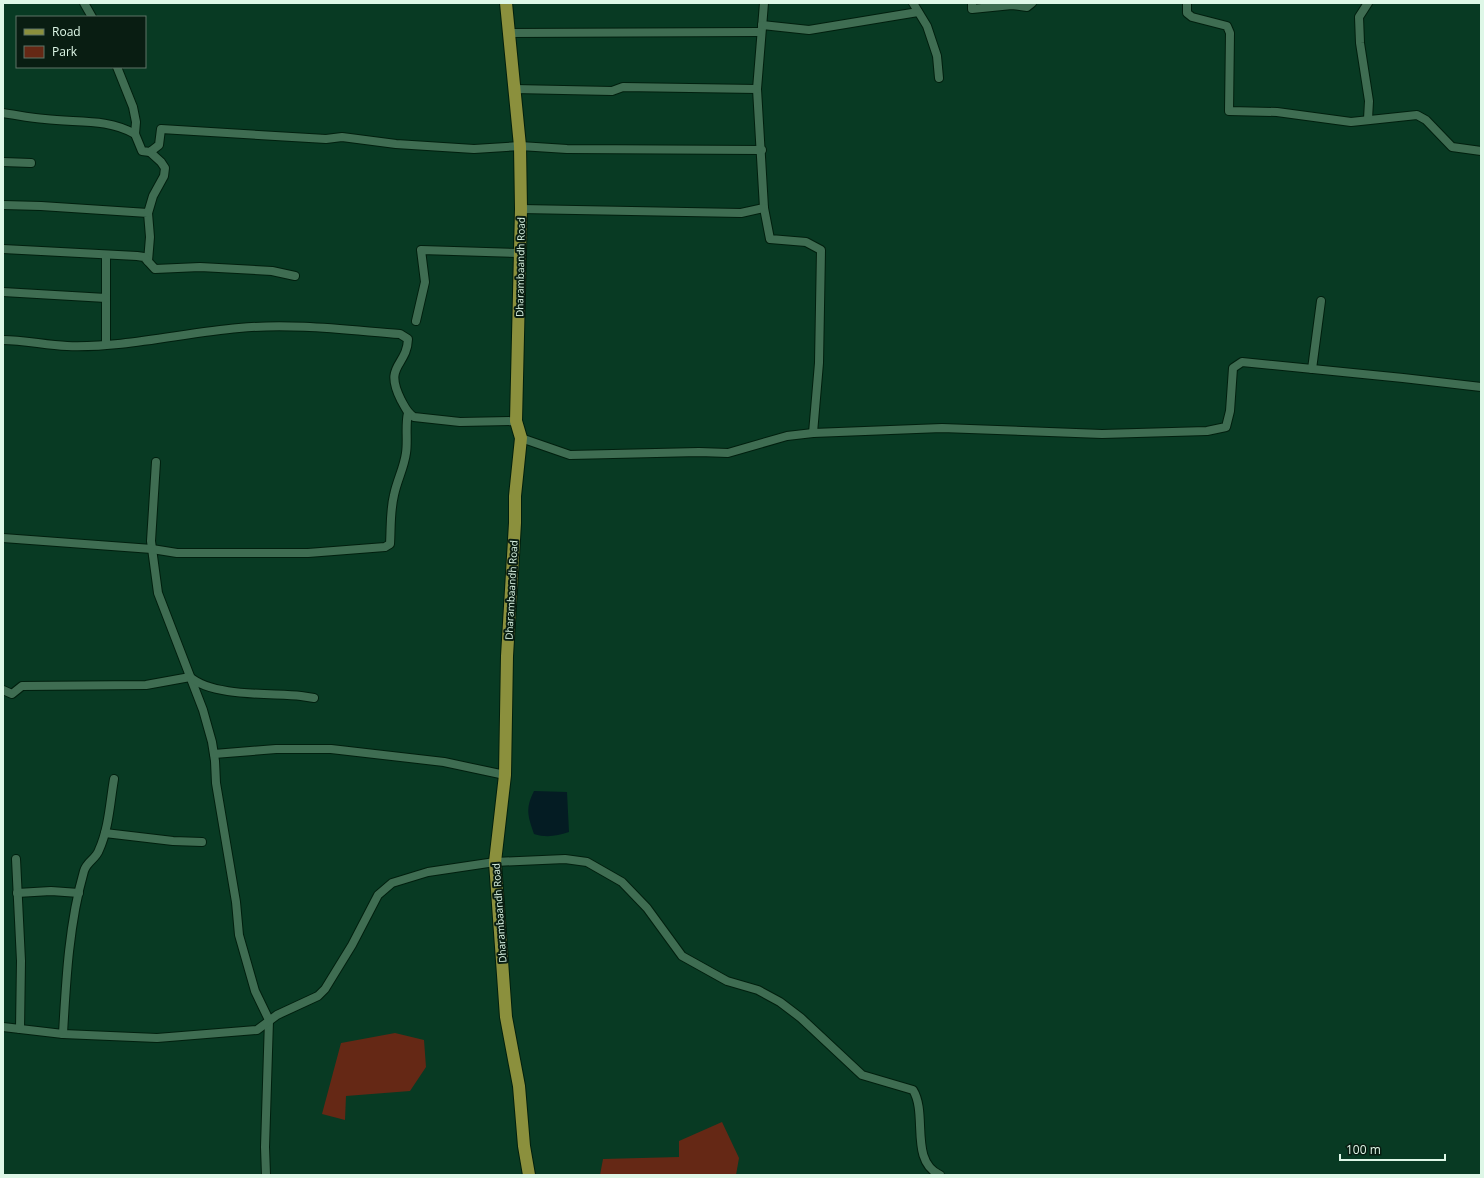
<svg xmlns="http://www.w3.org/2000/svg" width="1484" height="1178" font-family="'Open Sans',sans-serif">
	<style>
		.green { fill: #652815 }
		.water { fill: #041c23 }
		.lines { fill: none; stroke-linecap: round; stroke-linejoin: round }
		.street-casing { stroke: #001f0e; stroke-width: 10 }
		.primary-casing { stroke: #001f0e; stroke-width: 14 }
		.street { stroke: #3f6d52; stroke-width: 8 }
		.primary { stroke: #8b903d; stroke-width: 12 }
		.labels { text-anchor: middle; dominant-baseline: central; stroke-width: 4; stroke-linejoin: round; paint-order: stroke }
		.street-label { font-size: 10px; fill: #def7e7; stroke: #091d12 }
	</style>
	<rect width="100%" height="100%" fill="#083a23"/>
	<g class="green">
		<path d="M395 1033 424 1040 426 1067 410 1091 346 1096 345 1120 322 1114 341 1043Z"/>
		<path d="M722 1122 739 1158 736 1175H600L603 1159 679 1157V1141Z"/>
	</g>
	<path class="water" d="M534 791 567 792 569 832C556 836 547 838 534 834 528 816 525 809 534 791Z"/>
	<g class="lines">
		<defs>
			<g id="street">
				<path d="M84 3 92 17"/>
				<path d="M764 3 757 89 764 208 770 239 806 242 821 250 819 363 813 433"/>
				<path d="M913 3 927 26 937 56 939 78"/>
				<path d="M972 3V9L1012 5 1027 7 1032 3"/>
				<path d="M1187 3V13L1192 17 1227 26 1230 33 1229 111 1277 112 1351 122 1417 115 1426 120 1452 147 1481 151"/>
				<path d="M1368 3 1359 17 1360 43 1369 101 1368 119"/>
				<path d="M762 25 809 30 918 12"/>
				<path d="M509 33 761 32"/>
				<path d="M117 67 133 107 136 122 135 134 142 151 150 152 159 145 161 129 326 139 342 137 396 144 474 149 520 146 567 149 762 150"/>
				<path d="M514 89 612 91 623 87 757 89"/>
				<path d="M3 113C17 115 31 118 45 119 76 123 107 118 135 134"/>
				<path d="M3 162 31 163"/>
				<path d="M3 205 41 206 148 213 150 237 148 261"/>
				<path d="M521 209 741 213 764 208"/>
				<path d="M148 213 153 196 164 176 165 168 161 162 150 152"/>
				<path d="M3 249 137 256 144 257 155 269 200 267 272 271 295 276"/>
				<path d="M106 256V344"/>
				<path d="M3 292 106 298"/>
				<path d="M416 321 425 282 421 250 520 253"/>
				<path d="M3 340C24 340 45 345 67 346 124 348 182 333 239 328 293 323 347 330 400 334L408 339C407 367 383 364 401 400 405 407 407 413 414 417L460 422 516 421"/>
				<path d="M1312 369 1321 301"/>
				<path d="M521 438 570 455 699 452 728 453 787 436 813 433 942 428 1102 434 1207 431 1226 427 1230 411 1233 368 1242 362 1403 378 1481 387"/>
				<path d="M156 462 151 541 158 593 203 710 212 742 215 761 216 783 236 902 239 935 255 991 269 1020 265 1147 266 1175"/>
				<path d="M3 538 152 549 177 553H308L385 547 390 544C391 527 390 511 394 495 397 480 404 468 406 453 408 440 405 426 408 413"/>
				<path d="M3 690 12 694 22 686 146 685 190 677C213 697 271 693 301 696L314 698"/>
				<path d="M214 754 276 749H331L444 762 505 775"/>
				<path d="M105 833 173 841 202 842"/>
				<path d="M16 859 21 961 20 1029"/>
				<path d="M17 893 51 891 79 893"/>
				<path d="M3 1027 63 1034 157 1038 257 1030 277 1015 318 996 325 989 352 945 378 895 392 883 428 872 495 862 565 859 587 862 622 882 647 908 682 956 727 981 758 990 780 1002 801 1018 862 1075 913 1090C928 1114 909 1161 940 1175"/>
				<path d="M63 1034C66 980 69 923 84 871 87 861 96 859 99 850 109 828 110 802 114 779"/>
			</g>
			<path id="primary" d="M506 3 520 146 521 209 516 421 521 438 515 496V523L507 656 505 775 495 862 506 1017 519 1086 524 1146 529 1175"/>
		</defs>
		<use href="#street" class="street-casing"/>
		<use href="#primary" class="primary-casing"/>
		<use href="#street" class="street"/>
		<use href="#primary" class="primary"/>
	</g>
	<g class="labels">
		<g class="street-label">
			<text transform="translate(520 267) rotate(-89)">Dharambaandh Road</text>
			<text transform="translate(511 590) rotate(-87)">Dharambaandh Road</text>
			<text transform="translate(499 913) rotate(-94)">Dharambaandh Road</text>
		</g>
	</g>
	<rect width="1484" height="1178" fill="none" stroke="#def7e7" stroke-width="8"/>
	<rect x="16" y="16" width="130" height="52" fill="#091d12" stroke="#5e7467"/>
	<rect x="24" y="29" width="20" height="6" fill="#8b903d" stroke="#5e7467"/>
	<text x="52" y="36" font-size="12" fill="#def7e7">Road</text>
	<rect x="24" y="46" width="20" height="12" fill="#652815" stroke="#5e7467"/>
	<text x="52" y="56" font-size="12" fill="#def7e7">Park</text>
	<path d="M1340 1154v6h105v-6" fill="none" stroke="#def7e7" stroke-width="2"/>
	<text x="1346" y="1154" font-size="12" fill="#def7e7" stroke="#091d12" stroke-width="3" paint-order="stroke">100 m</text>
</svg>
